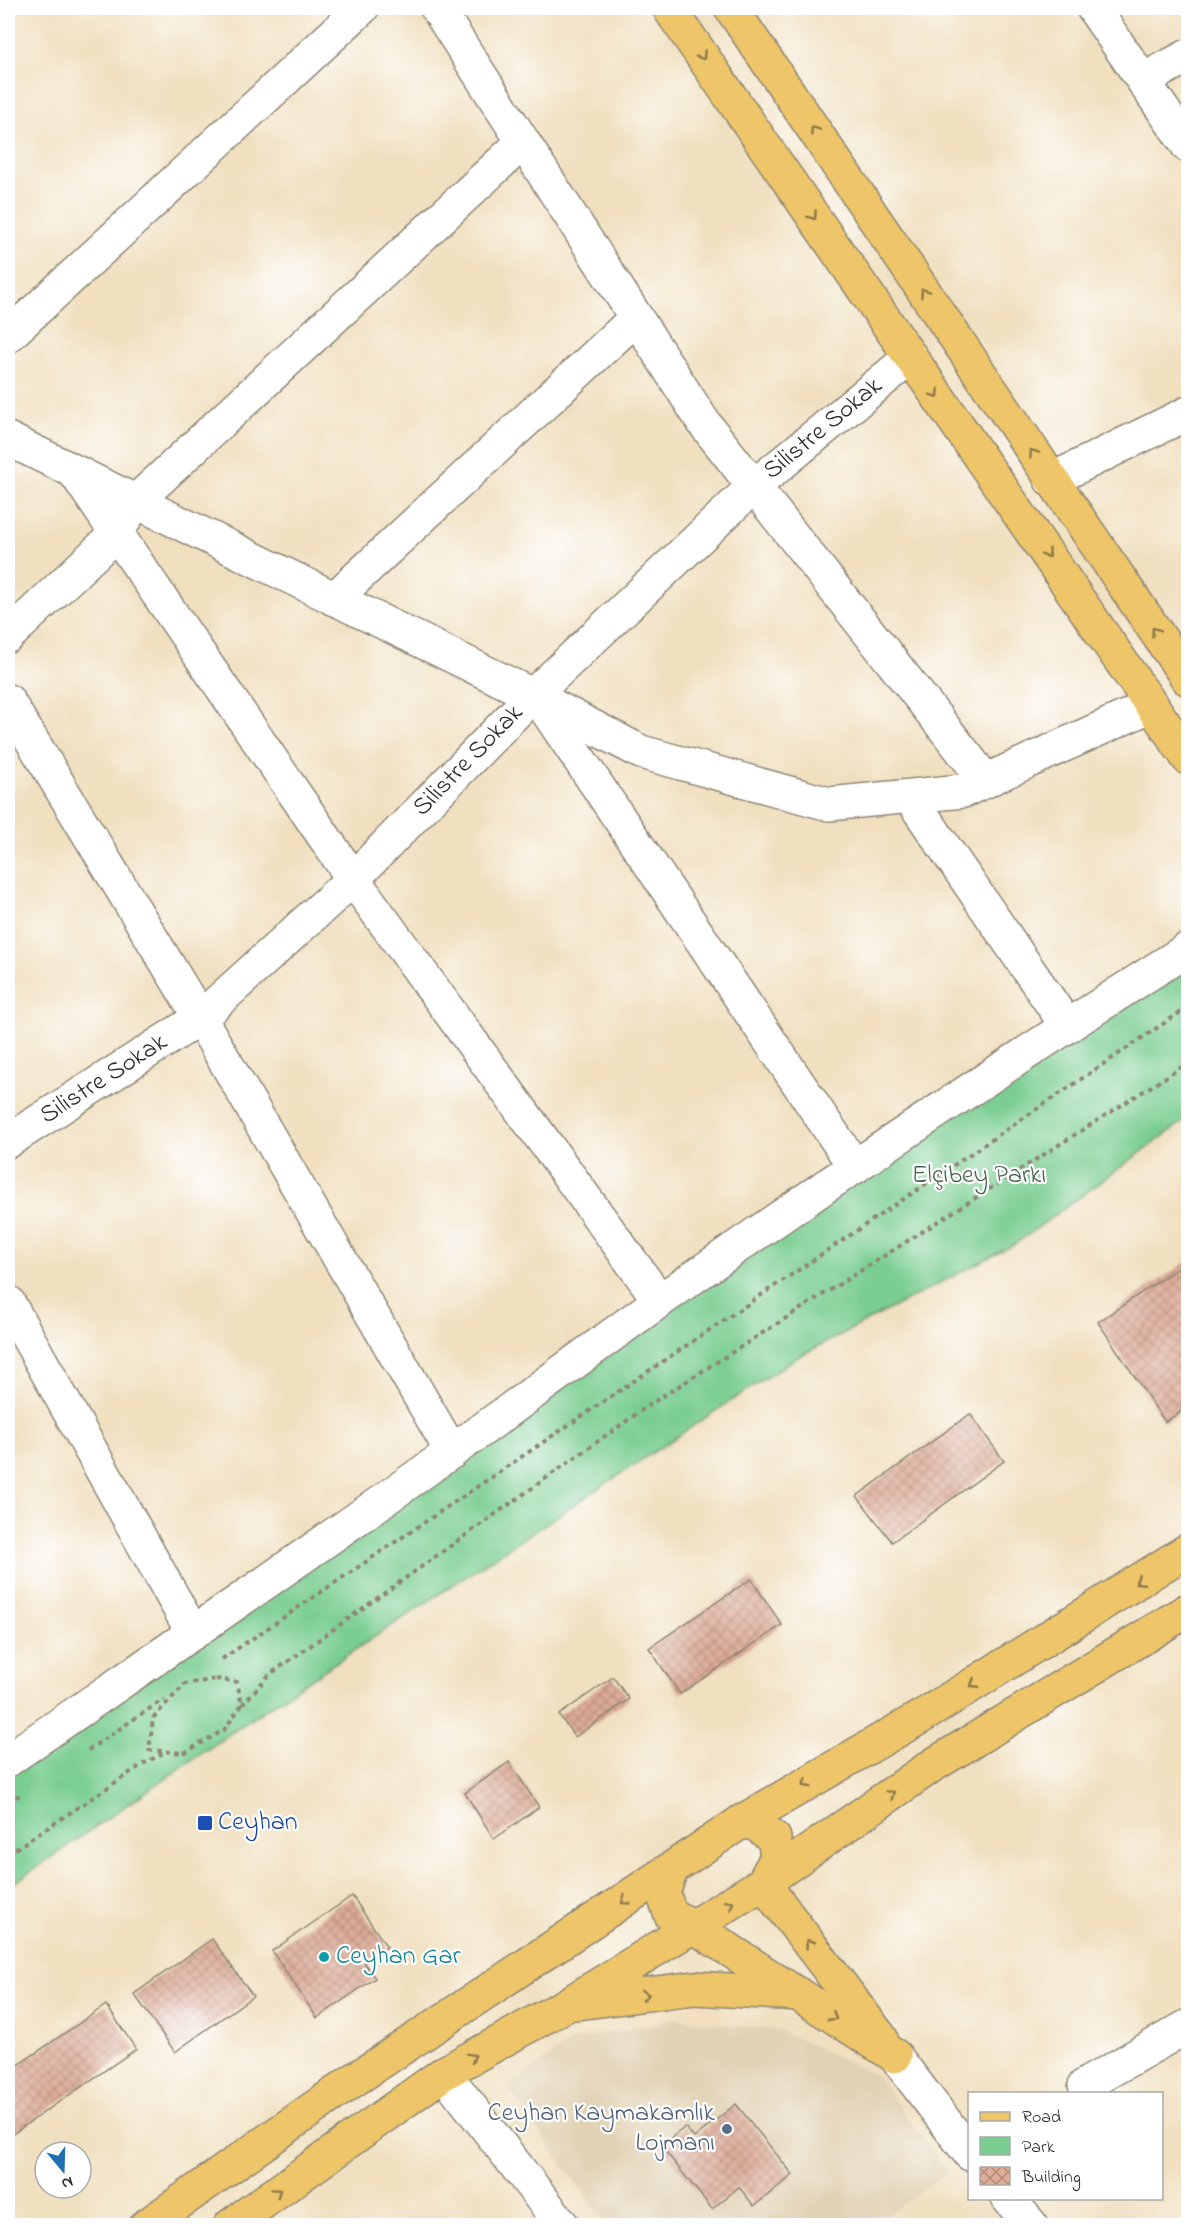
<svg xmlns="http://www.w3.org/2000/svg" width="1196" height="2233" font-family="'Indie Flower',sans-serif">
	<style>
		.built { fill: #e1d2b4 }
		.park { fill: #7ace92; stroke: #527c5e; stroke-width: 1.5 }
		.building { fill: url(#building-cross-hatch) }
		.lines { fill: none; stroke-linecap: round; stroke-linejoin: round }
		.minor-casing { stroke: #8e8676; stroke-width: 36 }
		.major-casing { stroke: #8e8676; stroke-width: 36 }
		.path { stroke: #8e8676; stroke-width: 4; stroke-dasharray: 4.5 4.5; stroke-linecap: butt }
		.minor { stroke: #fff; stroke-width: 33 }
		.major { stroke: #eec569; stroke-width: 33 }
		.oneway { stroke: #8c784a }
		.transit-dot { fill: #1a4fb4; stroke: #fff; stroke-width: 2 }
		.culture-dot { fill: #0f9aa8; stroke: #fff; stroke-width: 2 }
		.service-dot { fill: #5c6f8a; stroke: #fff; stroke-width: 2 }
		.labels { text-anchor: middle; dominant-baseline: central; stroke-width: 4.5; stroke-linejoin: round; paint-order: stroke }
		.street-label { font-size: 26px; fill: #2b2b2b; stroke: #fff }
		.park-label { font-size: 26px; fill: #47644f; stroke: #fff }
		.transit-label { font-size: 26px; fill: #164399; stroke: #fff; text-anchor: start }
		.culture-label { font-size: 26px; fill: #0d838f; stroke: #fff; text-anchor: start }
		.service-label { font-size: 26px; fill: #4e5e75; stroke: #fff; text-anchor: end }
	</style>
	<defs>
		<pattern id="building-cross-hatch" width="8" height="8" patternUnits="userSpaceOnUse" patternTransform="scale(1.5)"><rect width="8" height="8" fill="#deac97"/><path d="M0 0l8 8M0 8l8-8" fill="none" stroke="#b48c7b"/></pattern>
	</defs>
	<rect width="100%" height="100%" fill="#fff"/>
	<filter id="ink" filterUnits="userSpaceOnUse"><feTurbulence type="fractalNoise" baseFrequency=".0167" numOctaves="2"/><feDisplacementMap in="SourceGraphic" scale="12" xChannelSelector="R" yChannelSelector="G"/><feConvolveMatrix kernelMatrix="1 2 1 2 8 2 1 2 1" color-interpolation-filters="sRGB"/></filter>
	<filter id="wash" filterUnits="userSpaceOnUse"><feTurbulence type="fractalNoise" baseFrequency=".008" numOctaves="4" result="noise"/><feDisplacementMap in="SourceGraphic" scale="24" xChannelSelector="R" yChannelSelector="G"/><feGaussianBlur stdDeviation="1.35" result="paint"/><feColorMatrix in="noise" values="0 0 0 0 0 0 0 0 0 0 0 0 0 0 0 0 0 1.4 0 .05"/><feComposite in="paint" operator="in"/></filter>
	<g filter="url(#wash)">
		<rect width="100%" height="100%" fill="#f0e0c0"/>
		<path class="built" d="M675 2019 780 2030 876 2075 948 2172 874 2225H607L507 2087 572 2041Z"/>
		<path class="park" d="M1188 949V1118L1015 1244 794 1359 270 1706 8 1887V1760Z"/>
		<g id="blocks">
			<g class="building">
				<path d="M1188 1261V1407L1165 1422 1098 1322Z"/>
				<path d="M970 1414 1004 1461 892 1542 857 1496Z"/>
				<path d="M751 1579 782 1625 680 1694 649 1648Z"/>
				<path d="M613 1677 629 1699 575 1737 559 1715Z"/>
				<path d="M509 1762 539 1807 494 1839 465 1793Z"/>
				<path d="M352 1896 387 1947 364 1963 375 1978 317 2018 272 1951Z"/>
				<path d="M212 1939 253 1996 175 2052 134 1994Z"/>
				<path d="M106 2005 136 2049 8 2137V2072Z"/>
				<path d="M736 2104 793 2175 754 2206 739 2187 712 2209 661 2146 685 2127 694 2138Z"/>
			</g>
		</g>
	</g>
	<g filter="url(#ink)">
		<use href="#blocks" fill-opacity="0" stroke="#8e8676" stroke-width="1.5"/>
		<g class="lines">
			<defs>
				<g id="minor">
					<path d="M437 8 704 423 986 781"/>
					<path d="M1093 8 1188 146"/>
					<path d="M1143 80 1188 56"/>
					<path d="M8 336 362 8"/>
					<path d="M8 439 538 698 641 752 829 804 963 791 1152 705"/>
					<path d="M76 474 353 879 660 1301"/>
					<path d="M1051 480 1188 413"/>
					<path d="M334 599 636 318"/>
					<path d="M8 636 117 533 135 502 523 142"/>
					<path d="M8 701 200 1018 452 1452"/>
					<path d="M540 701 855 1167"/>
					<path d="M910 797 1067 1026"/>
					<path id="s1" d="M8 1141 200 1018 353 879 532 696 753 487 911 357"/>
					<path d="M8 1302 193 1633"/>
					<path d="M8 1760C156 1658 305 1557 451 1452 522 1402 590 1350 661 1300 834 1178 1010 1062 1188 949"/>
					<path d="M895 2056 970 2154"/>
					<path d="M444 2073 563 2226"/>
					<path d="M1085 2085 1188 2026"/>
					<path d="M1008 2198 1032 2226"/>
				</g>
				<g id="major">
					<path d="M669 8 1188 758"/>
					<path d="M731 8 1188 679"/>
					<path d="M741 1822 755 1824 774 1838 777 1857 763 1883 881 2038"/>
					<path d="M671 1870 663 1893 671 1915 693 1926 797 1994"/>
					<path d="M577 2003 695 1988 798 1994 895 2056"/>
					<path d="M146 2226 348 2084 741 1822 929 1712 1188 1550"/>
					<path d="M230 2226 444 2073 566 2005 763 1883 933 1765 1188 1610"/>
				</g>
			</defs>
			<use href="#minor" class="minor-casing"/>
			<use href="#major" class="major-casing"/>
			<g class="path">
				<path d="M222 1659 1188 1007"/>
				<path d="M216 1679 237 1682 242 1705 224 1730 184 1753 149 1750 153 1718 185 1684Z"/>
				<path d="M242 1705 269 1675 649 1405 1188 1063"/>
				<path d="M88 1750 164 1699"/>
				<path d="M8 1802 21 1794"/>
				<path d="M8 1854 143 1764 167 1751"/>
			</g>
			<use href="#minor" class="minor"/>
			<use href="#major" class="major"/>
		</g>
		<defs><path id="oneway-chevron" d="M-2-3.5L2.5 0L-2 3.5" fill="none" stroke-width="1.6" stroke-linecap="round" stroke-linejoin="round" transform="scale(1.5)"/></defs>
		<g class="oneway">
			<use href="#oneway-chevron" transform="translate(702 56) rotate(55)"/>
			<use href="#oneway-chevron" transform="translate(814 130) rotate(-124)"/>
			<use href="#oneway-chevron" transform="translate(813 216) rotate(55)"/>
			<use href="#oneway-chevron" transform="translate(924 292) rotate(-124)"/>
			<use href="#oneway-chevron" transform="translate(936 394) rotate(55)"/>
			<use href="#oneway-chevron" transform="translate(1033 453) rotate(-124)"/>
			<use href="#oneway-chevron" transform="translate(1047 554) rotate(55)"/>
			<use href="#oneway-chevron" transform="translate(1155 631) rotate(-125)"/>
			<use href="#oneway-chevron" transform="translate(1139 1581) rotate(148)"/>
			<use href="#oneway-chevron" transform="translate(974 1684) rotate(148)"/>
			<use href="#oneway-chevron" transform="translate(806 1784) rotate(150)"/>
			<use href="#oneway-chevron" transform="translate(891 1794) rotate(-35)"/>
			<use href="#oneway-chevron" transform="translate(625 1901) rotate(146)"/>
			<use href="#oneway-chevron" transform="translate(730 1904) rotate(-32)"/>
			<use href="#oneway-chevron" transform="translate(809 1943) rotate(-127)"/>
			<use href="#oneway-chevron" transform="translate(645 1995) rotate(-7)"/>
			<use href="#oneway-chevron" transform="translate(833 2017) rotate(33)"/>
			<use href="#oneway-chevron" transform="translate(472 2057) rotate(-29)"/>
			<use href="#oneway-chevron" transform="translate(277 2192) rotate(-35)"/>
		</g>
	</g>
	<rect class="transit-dot" x="197" y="1815" width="16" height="16" rx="3"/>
	<circle class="culture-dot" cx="324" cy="1957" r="6"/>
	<circle class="service-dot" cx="727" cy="2129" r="6"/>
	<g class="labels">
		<g class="street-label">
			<text stroke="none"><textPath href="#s1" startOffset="1086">Silistre Sokak</textPath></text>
			<text stroke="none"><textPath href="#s1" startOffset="600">Silistre Sokak</textPath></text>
			<text stroke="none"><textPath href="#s1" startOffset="114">Silistre Sokak</textPath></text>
		</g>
		<g class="park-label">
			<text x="979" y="1176">Elçibey Parkı</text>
		</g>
		<g class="transit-label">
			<text x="218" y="1823">Ceyhan</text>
		</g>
		<g class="culture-label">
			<text x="336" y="1957">Ceyhan Gar</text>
		</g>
		<g class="service-label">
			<text x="715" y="2114">Ceyhan Kaymakamlık<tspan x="715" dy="30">Lojmanı</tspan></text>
		</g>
	</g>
	<rect width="1196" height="2233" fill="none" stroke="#fff" stroke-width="30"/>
	<rect x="968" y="2092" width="195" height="108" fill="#ffffff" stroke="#aaaaaa" stroke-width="1.5"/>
	<rect x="980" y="2112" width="30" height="9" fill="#eec569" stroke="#aaaaaa" stroke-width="1.5"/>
	<text x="1022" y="2122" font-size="18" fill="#2b2b2b">Road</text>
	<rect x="980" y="2137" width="30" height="18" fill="#7ace92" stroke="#aaaaaa" stroke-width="1.5"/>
	<text x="1022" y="2152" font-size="18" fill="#2b2b2b">Park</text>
	<rect x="980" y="2167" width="30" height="18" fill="url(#building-cross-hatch)" stroke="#aaaaaa" stroke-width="1.5"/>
	<text x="1022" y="2182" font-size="18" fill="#2b2b2b">Building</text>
	<g transform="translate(63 2170) rotate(161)"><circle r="28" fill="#ffffff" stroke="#aaaaaa" stroke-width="1.5"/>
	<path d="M0-4.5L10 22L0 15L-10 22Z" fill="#1f6fb2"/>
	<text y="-9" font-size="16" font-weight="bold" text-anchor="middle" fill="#2b2b2b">N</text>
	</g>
</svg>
